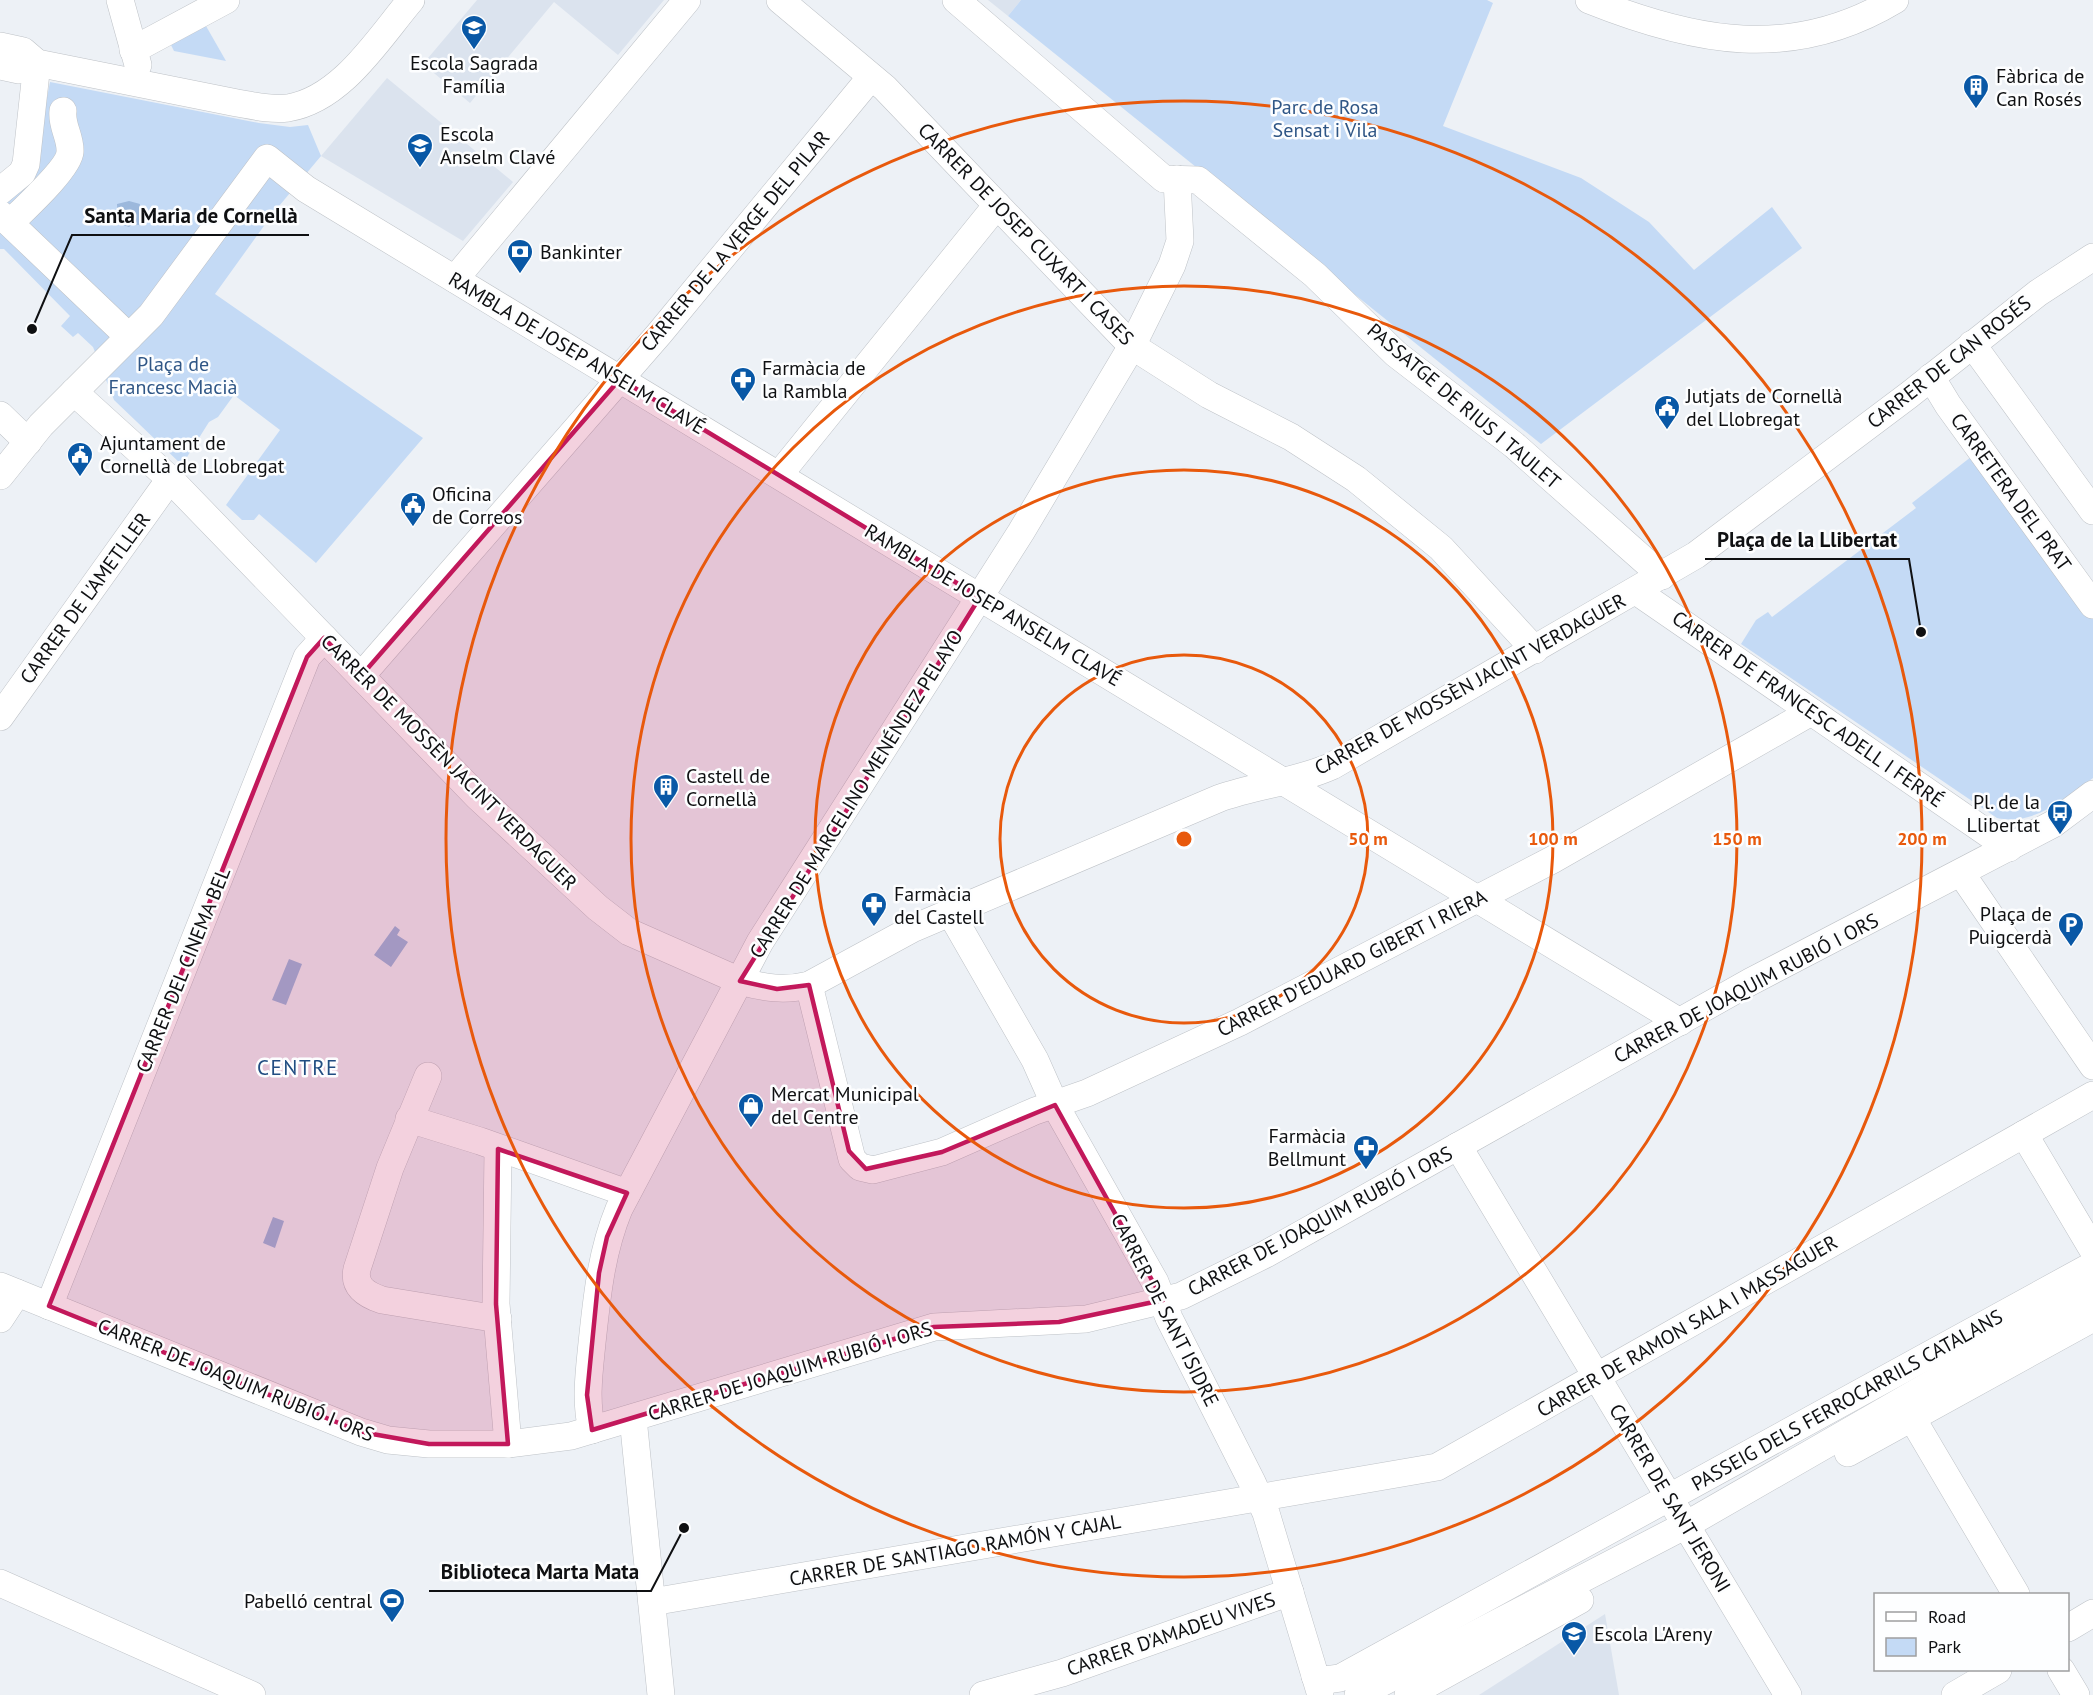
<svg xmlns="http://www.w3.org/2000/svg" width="2093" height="1695" font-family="'PT Sans',sans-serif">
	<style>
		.built { fill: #dbe3ee }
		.green { fill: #c4daf5 }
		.water { fill: #9cb8dc }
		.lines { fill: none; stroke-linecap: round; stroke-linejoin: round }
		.minor-casing { stroke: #bec2c7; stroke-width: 28 }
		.minor { stroke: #fff; stroke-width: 27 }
		.marked { fill: #c2185b; fill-opacity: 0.2; stroke: #c2185b; stroke-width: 4.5; stroke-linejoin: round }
		.ring { fill: none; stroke: #e8590c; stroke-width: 3 }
		.labels { text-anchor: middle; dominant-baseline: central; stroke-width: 5; stroke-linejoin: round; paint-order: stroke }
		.poi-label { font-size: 20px; fill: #0f1012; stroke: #fdfeff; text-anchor: start }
		.park-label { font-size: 20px; fill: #2f5686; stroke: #fdfeff }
		.street-label { font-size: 20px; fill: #0f1012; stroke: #fdfeff }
		.neighbourhood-label { font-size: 21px; letter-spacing: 1.5px; fill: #214d82; stroke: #fdfeff }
		.centre { fill: #e8590c; stroke: #fdfeff; stroke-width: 3 }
		.ring-label { font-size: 18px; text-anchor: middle; font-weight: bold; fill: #e8590c; stroke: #fdfeff; stroke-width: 5; stroke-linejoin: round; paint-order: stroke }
		.leader { fill: none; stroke: #0f1012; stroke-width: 2 }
		.callout-dot { fill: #0f1012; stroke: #fdfeff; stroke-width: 2 }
		.callout-label { font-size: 21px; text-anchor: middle; font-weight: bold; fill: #0f1012; stroke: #fdfeff; stroke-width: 5; stroke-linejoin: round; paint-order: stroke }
	</style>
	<rect width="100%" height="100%" fill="#edf1f6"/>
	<g class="built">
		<path d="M477 0H664L618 55 554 2 470 103 423 64Z"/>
		<path d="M988 0H1021L1008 16Z"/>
		<path d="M387 78 513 182 463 241 321 156Z"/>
		<path d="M1605 1614 1619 1695H1479Z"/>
	</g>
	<g class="green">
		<path d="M1021 0H1487L1493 3 1443 126 1581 178 1649 222 1694 270 1772 207 1802 248 1541 444 1008 16Z"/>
		<path d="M206 26 226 61 174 51 171 45Z"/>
		<path d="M50 82 259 123 290 127 308 125 321 156 274 212 215 294 423 438 316 563 259 514 254 520H242L226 505 280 430 234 395 218 417 209 422 182 465 114 400 93 347 78 333 73 337 61 326 70 316 4 249H0V200L37 149Z"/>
		<path d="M1976 453 2093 615V778C2064 799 2034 826 1997 818L1741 644 1756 620 1768 612 1772 617 1916 508 1912 503Z"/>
	</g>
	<g class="water">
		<path d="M129 201 140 204 139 211 142 214 139 225 132 224 129 227 118 223 117 204Z"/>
		<path d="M395 926 400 930 397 935 408 942 391 967 374 955Z"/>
		<path d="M289 959 302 964 286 1005 272 1000Z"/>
		<path d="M273 1217 284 1221 275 1248 263 1243Z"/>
	</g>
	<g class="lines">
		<defs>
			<g id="minor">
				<path d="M120 0 138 65"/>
				<path d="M780 0 885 88 1132 346 1209 395 1291 437 1356 479 1441 548 1535 650"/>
				<path d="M956 0 1164 179 1198 180 1315 275 1396 354 1514 445 1662 576"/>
				<path d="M1589 0C1694 42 1792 62 1895 0"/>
				<path d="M0 46 23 51 37 63 237 103C254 106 271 110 288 108 342 99 378 39 411 0"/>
				<path d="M133 50 226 0"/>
				<path d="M0 66 19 70 37 63"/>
				<path d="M0 191 22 173 26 164 37 63"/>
				<path d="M0 214 129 337"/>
				<path d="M10 223C23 210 69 168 70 152 71 137 61 126 63 111"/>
				<path d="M455 279 687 0"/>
				<path d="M1972 344 2093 511"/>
				<path d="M1931 377 1948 405 2093 605"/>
				<path d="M74 392 170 479 478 797 598 908 629 932 740 981C764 988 785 991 809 985L914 928 1220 798C1257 785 1296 782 1332 766L1696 555 1909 395 2038 293 2093 257"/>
				<path d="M0 415 28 442"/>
				<path d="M779 475 997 205"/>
				<path d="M0 476 41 425 151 315 267 158 306 189 1680 1022"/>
				<path d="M1636 591 2009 848"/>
				<path d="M361 676 659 334 871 77"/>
				<path d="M0 717 170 479"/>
				<path d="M1961 873 2093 1066"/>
				<path d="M950 912 1035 1060 1055 1105 1155 1282 1169 1318 1252 1482 1266 1513 1320 1692"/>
				<path d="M809 985 852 1159 860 1167 873 1170 942 1152 1035 1111 1087 1093 1240 1022 1552 860 1811 712"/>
				<path d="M428 1076 390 1168 357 1269C353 1287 367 1295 382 1300L498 1319"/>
				<path d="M409 1119 480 1141 627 1193"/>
				<path d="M2024 1134 2093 1250"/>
				<path d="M1458 1146 1788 1695"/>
				<path d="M498 1149 496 1304 508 1444"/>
				<path d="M0 1286 361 1432 388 1440 429 1444H508L571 1436 934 1327 1086 1319 1181 1296 1266 1254 1750 982 2053 824 2093 794"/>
				<path d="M49 1306 307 657 324 638"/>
				<path d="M0 1319 17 1293"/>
				<path d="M633 1418 661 1695"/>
				<path d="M1912 1418 2016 1594"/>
				<path d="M592 1430C585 1401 589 1373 592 1343 597 1296 601 1253 619 1209L760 942 1021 532 1132 346 1172 265 1180 241 1177 179"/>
				<path d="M1848 1453 2093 1318"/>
				<path d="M0 1583 252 1695"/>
				<path d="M652 1602 1437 1467 2093 1095"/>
				<path d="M2068 1628 2093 1613"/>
				<path d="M2061 1670 2076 1695"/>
				<path d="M1315 1676 1325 1680 1340 1678 2093 1265"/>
				<path d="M983 1695 1062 1673 1290 1592"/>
				<path d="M1358 1695 1686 1525 2093 1291"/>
				<path d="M1408 1695 1580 1600"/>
				<path d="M1955 1695 1998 1670"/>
			</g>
		</defs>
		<use href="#minor" class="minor-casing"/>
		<use href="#minor" class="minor"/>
	</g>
	<path class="marked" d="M620 379 980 597 740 981 777 989 809 985 849 1151 866 1169 942 1152 1055 1105 1163 1300 1059 1322 934 1327 592 1430 587 1395 599 1273 607 1237 627 1193 498 1149 496 1304 508 1444H429L361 1432 49 1306 307 657 324 638 361 676Z"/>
	<g class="ring">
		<circle cx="1184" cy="839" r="184"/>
		<circle cx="1184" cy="839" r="369"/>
		<circle cx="1184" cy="839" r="553"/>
		<circle cx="1184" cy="839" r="738"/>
	</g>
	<defs>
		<symbol id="school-pin" viewBox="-11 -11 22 30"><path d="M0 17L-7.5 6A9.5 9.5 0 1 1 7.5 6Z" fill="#0958a6" stroke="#fdfeff"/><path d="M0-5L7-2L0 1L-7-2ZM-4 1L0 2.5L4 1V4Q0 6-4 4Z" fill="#fff"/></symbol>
		<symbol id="building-pin" viewBox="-11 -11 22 30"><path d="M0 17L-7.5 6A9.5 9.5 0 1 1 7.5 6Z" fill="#0958a6" stroke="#fdfeff"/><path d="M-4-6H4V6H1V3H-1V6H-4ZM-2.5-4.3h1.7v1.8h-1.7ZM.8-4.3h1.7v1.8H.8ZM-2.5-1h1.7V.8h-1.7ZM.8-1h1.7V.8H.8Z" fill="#fff"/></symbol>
		<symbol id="bank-pin" viewBox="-11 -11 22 30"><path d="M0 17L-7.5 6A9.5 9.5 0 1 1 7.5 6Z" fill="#0958a6" stroke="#fdfeff"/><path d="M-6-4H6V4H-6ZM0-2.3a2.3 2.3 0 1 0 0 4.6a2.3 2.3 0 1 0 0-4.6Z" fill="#fff"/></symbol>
		<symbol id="pharmacy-pin" viewBox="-11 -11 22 30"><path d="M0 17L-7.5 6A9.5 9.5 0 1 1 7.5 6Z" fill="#0958a6" stroke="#fdfeff"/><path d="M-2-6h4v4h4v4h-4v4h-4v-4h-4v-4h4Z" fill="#fff"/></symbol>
		<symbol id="civic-pin" viewBox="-11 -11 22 30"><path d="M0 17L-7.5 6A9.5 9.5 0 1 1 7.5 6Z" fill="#0958a6" stroke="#fdfeff"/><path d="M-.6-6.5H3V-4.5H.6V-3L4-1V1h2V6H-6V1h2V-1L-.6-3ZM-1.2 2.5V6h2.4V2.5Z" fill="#fff"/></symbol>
		<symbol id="bus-pin" viewBox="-11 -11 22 30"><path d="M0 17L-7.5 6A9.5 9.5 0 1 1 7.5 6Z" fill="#0958a6" stroke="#fdfeff"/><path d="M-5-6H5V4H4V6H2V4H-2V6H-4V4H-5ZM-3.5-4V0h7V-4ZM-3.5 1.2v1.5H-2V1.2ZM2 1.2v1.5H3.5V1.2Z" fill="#fff"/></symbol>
		<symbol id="parking-pin" viewBox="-11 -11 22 30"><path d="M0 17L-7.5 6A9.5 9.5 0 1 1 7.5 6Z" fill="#0958a6" stroke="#fdfeff"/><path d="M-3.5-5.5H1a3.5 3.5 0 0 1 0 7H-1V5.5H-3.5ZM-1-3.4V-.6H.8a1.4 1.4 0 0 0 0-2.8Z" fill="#fff"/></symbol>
		<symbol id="shop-pin" viewBox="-11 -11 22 30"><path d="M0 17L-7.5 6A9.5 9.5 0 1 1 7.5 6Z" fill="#0958a6" stroke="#fdfeff"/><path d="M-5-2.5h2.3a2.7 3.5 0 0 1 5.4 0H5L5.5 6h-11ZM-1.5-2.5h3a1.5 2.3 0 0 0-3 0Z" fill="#fff"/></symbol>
		<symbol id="stadium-pin" viewBox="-11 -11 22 30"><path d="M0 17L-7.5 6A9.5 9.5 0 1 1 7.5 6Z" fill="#0958a6" stroke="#fdfeff"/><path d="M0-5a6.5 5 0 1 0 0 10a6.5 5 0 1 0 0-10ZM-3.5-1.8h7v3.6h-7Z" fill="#fff"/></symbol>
	</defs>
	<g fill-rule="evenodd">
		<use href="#school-pin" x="459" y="13" width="30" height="40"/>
		<use href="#building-pin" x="1961" y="72" width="30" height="40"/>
		<use href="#school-pin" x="405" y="131" width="30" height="40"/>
		<use href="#bank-pin" x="505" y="237" width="30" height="40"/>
		<use href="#pharmacy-pin" x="728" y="365" width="30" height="40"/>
		<use href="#civic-pin" x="1652" y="393" width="30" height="40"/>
		<use href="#civic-pin" x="65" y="440" width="30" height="40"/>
		<use href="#civic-pin" x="398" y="490" width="30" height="40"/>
		<use href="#building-pin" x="651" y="772" width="30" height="40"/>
		<use href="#bus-pin" x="2045" y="798" width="30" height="40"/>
		<use href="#pharmacy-pin" x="859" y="890" width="30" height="40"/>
		<use href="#parking-pin" x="2056" y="910" width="30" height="40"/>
		<use href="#shop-pin" x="736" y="1091" width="30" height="40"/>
		<use href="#pharmacy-pin" x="1351" y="1133" width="30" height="40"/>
		<use href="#stadium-pin" x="377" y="1586" width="30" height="40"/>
		<use href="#school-pin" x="1559" y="1619" width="30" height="40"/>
	</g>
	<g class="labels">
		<g class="poi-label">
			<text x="474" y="63" text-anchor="middle">Escola Sagrada<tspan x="474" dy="23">Família</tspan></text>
			<text x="1996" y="76">Fàbrica de<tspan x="1996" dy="23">Can Rosés</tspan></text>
			<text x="440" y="134">Escola<tspan x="440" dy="23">Anselm Clavé</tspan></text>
			<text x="540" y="252">Bankinter</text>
			<text x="762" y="368">Farmàcia de<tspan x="762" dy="23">la Rambla</tspan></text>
			<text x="1686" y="396">Jutjats de Cornellà<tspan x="1686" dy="23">del Llobregat</tspan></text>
			<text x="100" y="443">Ajuntament de<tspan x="100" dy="23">Cornellà de Llobregat</tspan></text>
			<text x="432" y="494">Oficina<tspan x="432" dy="23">de Correos</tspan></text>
			<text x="686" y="776">Castell de<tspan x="686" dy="23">Cornellà</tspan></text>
			<text x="2040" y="802" text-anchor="end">Pl. de la<tspan x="2040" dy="23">Llibertat</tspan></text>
			<text x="894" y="894">Farmàcia<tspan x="894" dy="23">del Castell</tspan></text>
			<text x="2052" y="914" text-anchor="end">Plaça de<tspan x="2052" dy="23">Puigcerdà</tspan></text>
			<text x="771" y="1094">Mercat Municipal<tspan x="771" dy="23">del Centre</tspan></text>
			<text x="1346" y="1136" text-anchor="end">Farmàcia<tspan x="1346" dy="23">Bellmunt</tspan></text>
			<text x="372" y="1601" text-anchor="end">Pabelló central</text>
			<text x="1594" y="1634">Escola L'Areny</text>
		</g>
		<g class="park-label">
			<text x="1325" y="107">Parc de Rosa<tspan x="1325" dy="23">Sensat i Vila</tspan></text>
			<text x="173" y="364">Plaça de<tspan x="173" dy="23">Francesc Macià</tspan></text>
		</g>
		<g class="street-label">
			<text transform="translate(1026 234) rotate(46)">CARRER DE JOSEP CUXART I CASES</text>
			<text transform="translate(735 241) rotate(-50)">CARRER DE LA VERGE DEL PILAR</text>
			<text transform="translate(577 353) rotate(31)">RAMBLA DE JOSEP ANSELM CLAVÉ</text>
			<text transform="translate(1949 362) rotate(-38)">CARRER DE CAN ROSÉS</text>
			<text transform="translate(1464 406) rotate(40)">PASSATGE DE RIUS I TAULET</text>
			<text transform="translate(2011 492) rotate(54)">CARRETERA DEL PRAT</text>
			<text transform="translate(85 598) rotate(-54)">CARRER DE L'AMETLLER</text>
			<text transform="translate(993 605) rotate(31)">RAMBLA DE JOSEP ANSELM CLAVÉ</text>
			<text transform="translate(1470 684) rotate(-29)">CARRER DE MOSSÈN JACINT VERDAGUER</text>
			<text transform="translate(1808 709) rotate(35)">CARRER DE FRANCESC ADELL I FERRÉ</text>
			<text transform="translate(449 762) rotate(45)">CARRER DE MOSSÈN JACINT VERDAGUER</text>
			<text transform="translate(856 794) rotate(-58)">CARRER DE MARCELINO MENÉNDEZ PELAYO</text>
			<text transform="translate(1352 963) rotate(-27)">CARRER D'EDUARD GIBERT I RIERA</text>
			<text transform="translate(183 970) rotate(-68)">CARRER DEL CINEMA BEL</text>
			<text transform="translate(1746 988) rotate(-28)">CARRER DE JOAQUIM RUBIÓ I ORS</text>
			<text transform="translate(1320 1221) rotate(-28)">CARRER DE JOAQUIM RUBIÓ I ORS</text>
			<text transform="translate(1165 1310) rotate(63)">CARRER DE SANT ISIDRE</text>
			<text transform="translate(1687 1326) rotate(-30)">CARRER DE RAMON SALA I MASSAGUER</text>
			<text transform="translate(790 1371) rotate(-17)">CARRER DE JOAQUIM RUBIÓ I ORS</text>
			<text transform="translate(236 1380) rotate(22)">CARRER DE JOAQUIM RUBIÓ I ORS</text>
			<text transform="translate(1847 1400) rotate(-29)">PASSEIG DELS FERROCARRILS CATALANS</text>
			<text transform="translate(1670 1498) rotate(59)">CARRER DE SANT JERONI</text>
			<text transform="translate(955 1550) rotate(-10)">CARRER DE SANTIAGO RAMÓN Y CAJAL</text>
			<text transform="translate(1171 1634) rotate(-19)">CARRER D'AMADEU VIVES</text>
		</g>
		<g class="neighbourhood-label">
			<text x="298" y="1067">CENTRE</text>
		</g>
	</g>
	<circle cx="1184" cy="839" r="9" class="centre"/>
	<g class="ring-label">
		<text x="1368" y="845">50 m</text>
		<text x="1553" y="845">100 m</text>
		<text x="1737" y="845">150 m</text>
		<text x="1922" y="845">200 m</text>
	</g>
	<path class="leader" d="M32 329L72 235H309M1921 632L1909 559H1705M684 1528L651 1591H429"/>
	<g class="callout-dot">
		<circle cx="32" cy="329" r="6"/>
		<circle cx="1921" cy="632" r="6"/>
		<circle cx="684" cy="1528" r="6"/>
	</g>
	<g class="callout-label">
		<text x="191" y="223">Santa Maria de Cornellà</text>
		<text x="1807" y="547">Plaça de la Llibertat</text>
		<text x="540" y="1579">Biblioteca Marta Mata</text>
	</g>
	<rect x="1874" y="1593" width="195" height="78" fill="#fdfeff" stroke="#9e9fa0" stroke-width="1.5"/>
	<rect x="1886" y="1612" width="30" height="9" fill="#ffffff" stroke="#9e9fa0" stroke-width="1.5"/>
	<text x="1928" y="1623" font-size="18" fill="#0f1012">Road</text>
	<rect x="1886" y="1638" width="30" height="18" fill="#c4daf5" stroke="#9e9fa0" stroke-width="1.5"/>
	<text x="1928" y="1653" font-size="18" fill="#0f1012">Park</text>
</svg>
